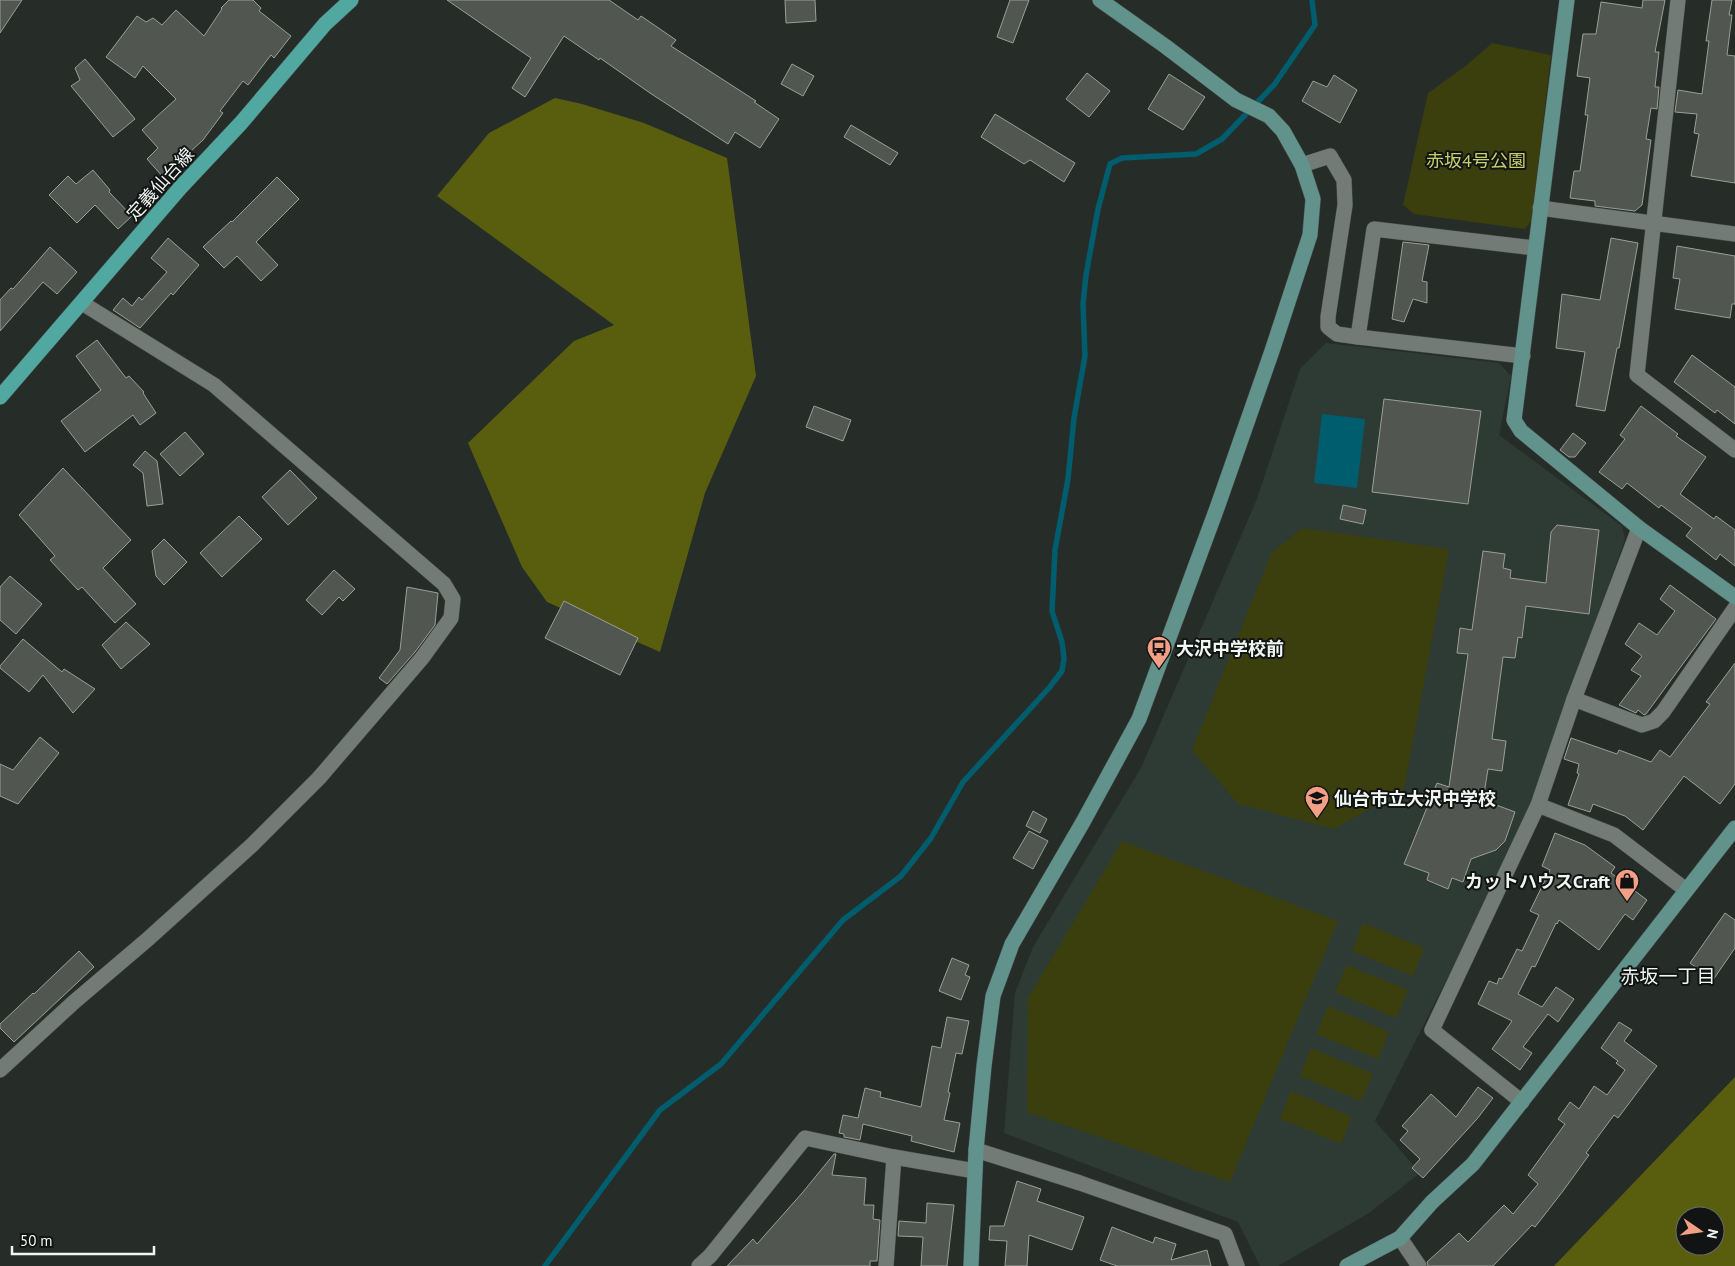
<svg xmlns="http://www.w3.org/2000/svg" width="1735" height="1266" font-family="'PT Sans','Noto Sans JP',sans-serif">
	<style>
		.built { fill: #2e3b35 }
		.green { fill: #3b3e0d }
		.forest { fill: #595d0e; fill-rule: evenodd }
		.water { fill: #005d6d }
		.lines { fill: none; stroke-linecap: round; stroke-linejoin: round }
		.stream { stroke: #005d6d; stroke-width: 5.5 }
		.building { fill: #515650; stroke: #9a9f98 }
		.street-casing { stroke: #454b48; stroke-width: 16 }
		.secondary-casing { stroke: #454b48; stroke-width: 16 }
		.primary-casing { stroke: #454b48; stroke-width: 16 }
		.street { stroke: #737b77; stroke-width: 15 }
		.secondary { stroke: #62928c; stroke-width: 15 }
		.primary { stroke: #51a8a1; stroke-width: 15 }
		.labels { text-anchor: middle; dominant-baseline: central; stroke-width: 4; stroke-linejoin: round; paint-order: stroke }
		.park-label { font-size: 18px; fill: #c8d06a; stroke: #111413 }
		.street-label { font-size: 18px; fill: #f1f6f3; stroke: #111413 }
		.poi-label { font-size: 18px; font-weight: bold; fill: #f1f6f3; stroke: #111413; text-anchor: start }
		.neighbourhood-label { font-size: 19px; fill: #f1f6f3; stroke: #111413 }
	</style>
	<rect width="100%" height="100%" fill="#262d29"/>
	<path class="built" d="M1326 343 1499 363 1511 376 1499 435 1622 526 1625 539 1518 838 1375 1121 1420 1173 1369 1213 1278 1266H1260L1238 1222 1004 1133 1015 993 1033 947 1141 768 1257 499 1300 369Z"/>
	<g class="green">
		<path d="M1492 43 1551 55 1532 220 1525 229 1414 214 1403 205 1428 93 1467 65Z"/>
		<path d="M1303 528 1449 549 1404 789 1334 829 1238 804 1192 750 1272 552Z"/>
		<path d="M1122 841 1338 921 1230 1182 1027 1112 1028 998Z"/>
		<path d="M1363 923 1424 948 1413 976 1352 951Z"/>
		<path d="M1347 965 1408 990 1396 1018 1335 992Z"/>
		<path d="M1328 1006 1389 1032 1378 1059 1316 1034Z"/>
		<path d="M1311 1048 1373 1074 1361 1101 1300 1076Z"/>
		<path d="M1291 1091 1352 1117 1341 1144 1280 1119Z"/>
	</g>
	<g class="forest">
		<path d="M555 98 582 104 644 123 727 158 756 376 705 493 660 652 547 602 522 567 468 443 574 341 614 325 437 196 489 133Z"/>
		<path d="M1735 1077V1266H1554ZM1685 1216H1715V1246H1685Z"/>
	</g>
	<path class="water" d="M1322 414 1365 419 1357 488 1314 483Z"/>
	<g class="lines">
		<path class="stream" d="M545 1266 660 1110 721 1064 843 920 901 876 931 838 963 782 1049 688 1062 671 1064 659 1062 642 1052 611 1055 550 1068 479 1074 418 1085 356 1083 304 1086 275 1098 209 1110 164 1122 158 1196 154 1222 139 1274 85 1315 25 1312 0"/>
	</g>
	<g class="building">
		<path d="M0 0H22L0 33Z"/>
		<path d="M229 0H253L261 8 259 11 291 36 274 58 271 55 248 85 243 81 220 111 223 113 203 140 163 177 147 159 158 148 142 130 176 99 143 66 135 78 106 57 137 16 146 22 153 18 162 25 176 10 204 36 222 9 221 8Z"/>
		<path d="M447 0H609L638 20 641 16 676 40 671 46 756 101 754 102 779 119 760 148 735 132 728 144 650 93 600 58 599 60 564 36 525 97 512 88 531 58Z"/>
		<path d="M785 0H815L816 21 786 23Z"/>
		<path d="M1010 0H1029L1013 43 997 37Z"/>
		<path d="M1643 0H1665L1655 52H1659L1655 87H1659L1657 109 1651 108 1646 139 1651 140 1642 205 1635 211 1595 206V201L1570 198 1574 171H1580L1588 115H1585L1590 78 1577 76 1583 34H1596L1601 2 1642 8Z"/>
		<path d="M1712 0H1732L1729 15H1732L1727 55 1735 56V183L1691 176 1699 134 1694 133 1697 114 1675 112 1678 90 1702 94 1709 41H1706Z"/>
		<path d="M85 59 135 119 113 137 71 86 80 80 75 68Z"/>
		<path d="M792 64 814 76 803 96 781 84Z"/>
		<path d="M1087 73 1110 91 1089 117 1066 99Z"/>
		<path d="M1169 74 1205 97 1183 130 1148 109Z"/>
		<path d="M1334 75 1357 90 1340 123 1302 101 1313 81 1327 87Z"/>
		<path d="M995 114 1075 163 1064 182 1030 160 1024 164 981 137Z"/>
		<path d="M851 125 898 153 890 165 844 137Z"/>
		<path d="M93 170 110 190 109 192 132 216 118 229 95 205 77 223 49 195 68 176 76 184Z"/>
		<path d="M277 177 299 199 256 242 278 265 261 281 237 256 224 268 203 247 231 221 232 222Z"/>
		<path d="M168 238 199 265 173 295 171 293 140 328 113 310 123 298 132 306 139 297 142 300 167 272 151 258Z"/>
		<path d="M1611 238 1638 243 1619 348H1617L1605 411 1576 406 1585 352 1556 348 1562 294 1600 300Z"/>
		<path d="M1403 242 1429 245 1422 281 1427 282V303L1413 299 1404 322 1392 319Z"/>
		<path d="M1677 246 1735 256V304H1732L1730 318 1675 309 1680 279 1673 278Z"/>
		<path d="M50 247 77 272 57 294 43 282 0 331V300L11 288 13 289Z"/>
		<path d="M97 340 126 378 129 376 144 392 143 393 156 413 140 425 133 415 85 452 61 421 101 390 76 356Z"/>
		<path d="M1692 355 1735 387V424L1717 410 1715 413 1674 382Z"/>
		<path d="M1384 399 1481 411 1468 504 1372 492Z"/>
		<path d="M814 406 851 420 843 441 806 427Z"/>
		<path d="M1641 406 1678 434 1676 436 1706 457 1680 494 1714 519 1716 516 1735 530V566L1720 554 1716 560 1686 536 1692 528 1661 505 1659 508 1627 483 1622 489 1599 472 1625 439 1620 435Z"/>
		<path d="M185 432 204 454 180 476 160 454Z"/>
		<path d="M1573 433 1586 443 1575 457H1569L1560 450Z"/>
		<path d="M145 451 157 461 163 504 147 506 143 473 133 465Z"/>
		<path d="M63 468 131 540 103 568 136 604 115 623 82 587 78 590 50 560 55 556 19 515Z"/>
		<path d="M290 470 317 498 288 525 262 497Z"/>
		<path d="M1343 505 1366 510 1363 524 1340 519Z"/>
		<path d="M239 516 262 539 222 577 200 553Z"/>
		<path d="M1557 525 1599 530 1589 614 1526 606 1522 638 1518 637 1515 658 1503 657 1492 739 1506 741 1502 771 1488 769 1483 800 1515 812 1505 841 1496 850 1471 859 1463 882 1452 878 1448 889 1427 880 1429 873 1404 864 1437 783 1449 787 1468 654 1457 653 1460 628 1472 630 1483 551 1505 554 1503 568 1511 570 1510 578 1546 583 1551 532Z"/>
		<path d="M164 539 187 562 164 585 156 576 152 551Z"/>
		<path d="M334 570 355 589 343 601 339 597 322 615 306 600Z"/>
		<path d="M10 576 42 604 16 634 0 620V587Z"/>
		<path d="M1670 585 1716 619 1646 714 1644 715 1638 710 1636 713 1619 705 1641 676 1631 670 1642 656 1625 644 1639 623 1657 635 1675 611 1660 599Z"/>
		<path d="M407 587 438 593 435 625 415 652 387 684 379 678 400 650Z"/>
		<path d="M564 601 638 638 620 675 545 638Z"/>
		<path d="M126 622 150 644 121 669 102 645Z"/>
		<path d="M23 639 62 672 64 669 95 689 73 713 43 675 29 692 0 668V666Z"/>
		<path d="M1735 663V784L1720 804 1684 776 1643 830 1625 816 1593 804 1590 812 1568 805 1579 774 1577 773 1579 764 1564 759 1571 738 1617 754 1619 750 1651 762 1660 750 1670 757 1710 704 1706 702Z"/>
		<path d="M40 737 59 753 18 804 0 796V764L13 770Z"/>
		<path d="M1033 811 1047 819 1040 833 1026 826Z"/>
		<path d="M1029 831 1048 841 1033 869 1013 858Z"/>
		<path d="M1555 833 1585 845 1615 867 1611 873 1647 900 1633 920 1625 914 1599 950 1559 920 1557 924 1556 923 1535 967 1532 966 1518 994 1542 1007 1556 987 1574 999 1558 1022 1548 1014 1523 1047 1532 1053 1520 1070 1492 1049 1512 1021 1478 1004 1489 981 1497 984 1499 978 1502 979 1517 949 1522 951 1539 915 1530 911 1550 870 1542 866Z"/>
		<path d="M1725 913 1735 920V948L1713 980 1690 963Z"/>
		<path d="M79 951 94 967 14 1042 0 1028V1024L33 993 34 994Z"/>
		<path d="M952 958 969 965 965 975 970 977 961 1000 939 991Z"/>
		<path d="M947 1017 969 1021 962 1054 956 1053 948 1092 950 1093 944 1120 960 1123 954 1152 911 1141 912 1136 863 1124 860 1140 844 1137V1134L839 1133 843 1115 858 1118 865 1088 881 1092 880 1097 921 1107 932 1046 941 1048Z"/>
		<path d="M1619 1022 1632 1030 1624 1041 1657 1066 1618 1118 1614 1115 1586 1153 1589 1155 1563 1191 1535 1227 1532 1225 1493 1266H1428L1427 1262 1459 1233 1468 1242 1504 1205 1513 1214 1538 1184 1528 1175 1565 1124 1558 1119 1570 1102 1579 1109 1594 1086 1607 1095 1625 1070 1616 1063 1618 1061 1601 1048Z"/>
		<path d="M1478 1087 1493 1098 1477 1119 1423 1178 1412 1168 1420 1159 1400 1140 1408 1131 1402 1126 1431 1094 1456 1117Z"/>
		<path d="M834 1154H836L832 1175 866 1178 864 1205H874L873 1219 880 1220 877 1261H870V1266H727L753 1239 757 1244 803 1192Z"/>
		<path d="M1017 1181 1041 1189 1037 1201 1084 1217 1072 1250 1029 1235 1027 1266H1005L1007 1241 989 1240 990 1226H1004Z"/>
		<path d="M927 1203 954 1205 947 1266H921L923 1237 898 1236 899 1221 926 1223Z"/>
		<path d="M1112 1227 1153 1243 1155 1237 1176 1244 1171 1260 1207 1250 1211 1266H1117L1100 1260Z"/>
	</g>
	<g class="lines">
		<defs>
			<g id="street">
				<path d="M1678 0 1637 375 1735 450"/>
				<path d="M1302 165 1330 156 1344 180 1345 205 1328 317V327L1337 334 1358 337"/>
				<path d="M1540 208 1735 234"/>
				<path d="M1523 356 1358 337 1374 229 1535 248"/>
				<path d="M1574 699 1642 725 1654 721 1663 712 1735 608"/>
				<path d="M1538 805 1614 835 1686 890"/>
				<path d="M0 1070 74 1002 148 939 252 845 319 778 422 658 451 618 453 599 444 584 214 385 82 303"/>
				<path d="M1522 1102 1432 1030 1538 805 1574 699 1639 528"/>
				<path d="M976 1150 1080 1183 1225 1234 1237 1266"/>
				<path d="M1400 1238 1419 1266"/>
				<path d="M699 1266 710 1256 805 1138 894 1157 975 1171"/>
				<path d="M886 1266 894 1157"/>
			</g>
			<g id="secondary">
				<path d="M1567 0 1514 420 1521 431 1639 528 1735 597"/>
				<path d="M971 1266 976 1150 984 1066 993 996 1012 944 1083 822 1139 719 1217 508 1272 351 1310 235 1313 199 1302 165 1283 131 1269 116 1236 100 1165 46 1100 0"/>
				<path d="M1347 1266 1400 1238 1432 1202 1473 1164 1735 828"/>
			</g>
			<path id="primary" d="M0 397 180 188 241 123 325 24 351 0"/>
		</defs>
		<use href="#street" class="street-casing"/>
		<use href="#secondary" class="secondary-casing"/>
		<use href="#primary" class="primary-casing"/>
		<use href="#street" class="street"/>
		<use href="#secondary" class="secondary"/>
		<use href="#primary" class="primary"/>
	</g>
	<defs>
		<symbol id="bus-pin" viewBox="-11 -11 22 30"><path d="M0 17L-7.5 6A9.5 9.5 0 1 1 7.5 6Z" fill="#f39f85" stroke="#111413"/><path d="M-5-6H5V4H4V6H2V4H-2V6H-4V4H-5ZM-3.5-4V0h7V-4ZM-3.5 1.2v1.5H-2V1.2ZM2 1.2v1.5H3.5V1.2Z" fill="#111"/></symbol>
		<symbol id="school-pin" viewBox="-11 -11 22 30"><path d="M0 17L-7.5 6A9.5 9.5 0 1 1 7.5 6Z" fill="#f39f85" stroke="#111413"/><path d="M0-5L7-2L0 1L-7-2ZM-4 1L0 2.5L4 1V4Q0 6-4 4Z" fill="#111"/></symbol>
		<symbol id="shop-pin" viewBox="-11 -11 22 30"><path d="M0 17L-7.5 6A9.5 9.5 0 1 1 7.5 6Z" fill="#f39f85" stroke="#111413"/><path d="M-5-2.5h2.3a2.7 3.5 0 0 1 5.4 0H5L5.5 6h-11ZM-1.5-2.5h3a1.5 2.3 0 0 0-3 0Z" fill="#111"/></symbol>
	</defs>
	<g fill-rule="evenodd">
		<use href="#bus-pin" x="1145" y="634" width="28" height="38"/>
		<use href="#school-pin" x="1303" y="784" width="28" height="38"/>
		<use href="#shop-pin" x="1613" y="867" width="28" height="38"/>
	</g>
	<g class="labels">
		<g class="park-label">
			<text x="1476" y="160">赤坂4号公園</text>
		</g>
		<g class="street-label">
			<text transform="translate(160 184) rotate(-48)">定義仙台線</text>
		</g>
		<g class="poi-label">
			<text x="1176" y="648">大沢中学校前</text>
			<text x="1334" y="798">仙台市立大沢中学校</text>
			<text x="1610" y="881" text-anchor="end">カットハウスCraft</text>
		</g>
		<g class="neighbourhood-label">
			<text x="1668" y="976">赤坂一丁目</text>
		</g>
	</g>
	<g transform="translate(1700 1231) rotate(103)"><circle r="24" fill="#111413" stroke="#6b6e6d"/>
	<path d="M0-4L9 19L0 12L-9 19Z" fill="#f39f85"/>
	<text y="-8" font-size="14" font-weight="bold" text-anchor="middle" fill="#f1f6f3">N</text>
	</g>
	<path d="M12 1246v8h142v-8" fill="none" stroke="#f1f6f3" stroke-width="2.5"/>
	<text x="20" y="1246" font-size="15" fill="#f1f6f3" stroke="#111413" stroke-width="4" paint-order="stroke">50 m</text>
</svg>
